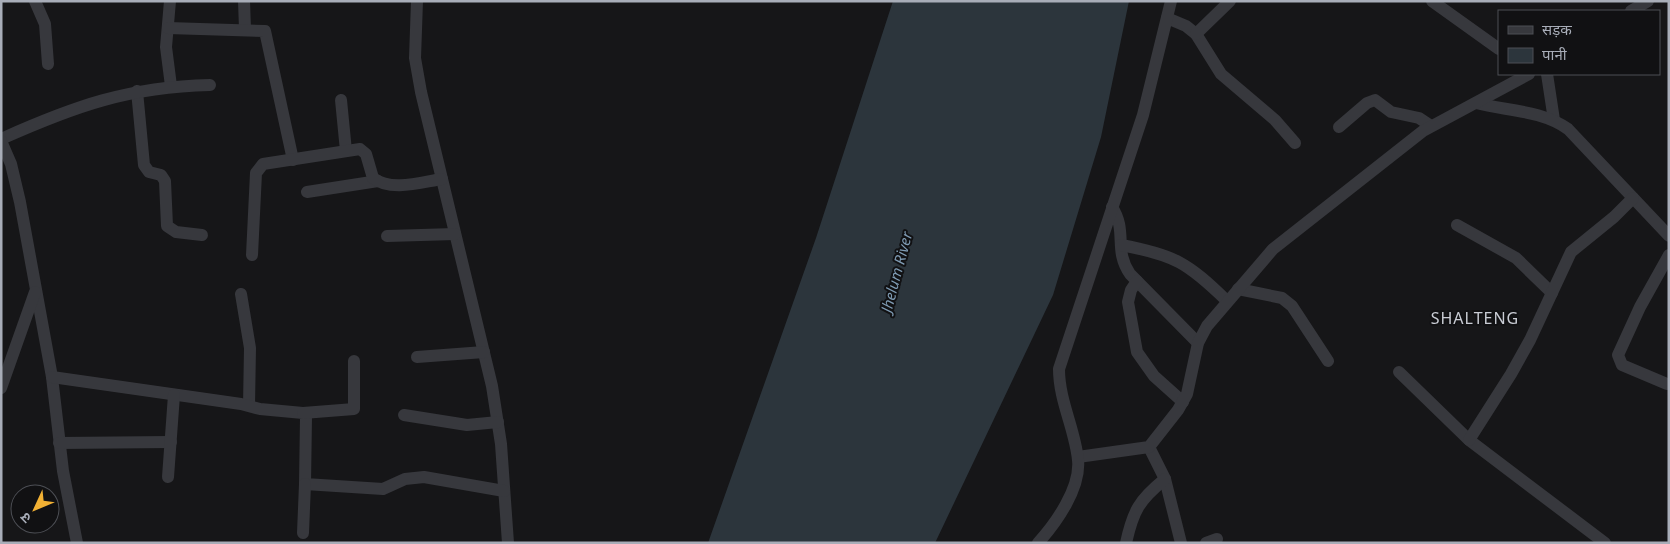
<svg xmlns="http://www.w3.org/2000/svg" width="1670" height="544" font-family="'Noto Sans','Noto Sans Devanagari',sans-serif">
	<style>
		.water { fill: #2c353c }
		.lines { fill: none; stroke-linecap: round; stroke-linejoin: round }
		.minor { stroke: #37383d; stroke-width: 12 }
		.labels { text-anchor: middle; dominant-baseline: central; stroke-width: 4; stroke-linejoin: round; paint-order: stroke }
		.water-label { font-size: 15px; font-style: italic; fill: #7f9bb3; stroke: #111113 }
		.quarter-label { font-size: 16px; letter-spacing: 1px; fill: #c9ccd4; stroke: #111113 }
	</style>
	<rect width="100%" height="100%" fill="#161618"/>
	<path class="water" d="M893 1H1129L1101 137 1053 295 935 543H708L816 238Z"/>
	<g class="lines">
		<g class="minor">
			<path d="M35 1 45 24 48 64"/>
			<path d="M170 1 166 47 171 86"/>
			<path d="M244 1 245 29"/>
			<path d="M417 1 415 58 421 92 492 386 501 444 508 543"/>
			<path d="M1432 1 1499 49"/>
			<path d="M1631 11 1648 1"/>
			<path d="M1167 18 1186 26 1196 34 1221 74 1275 120 1295 143"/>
			<path d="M168 28 265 31 293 160"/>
			<path d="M1196 34 1230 1"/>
			<path d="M1547 74 1554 120"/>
			<path d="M137 91 144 165 149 172 161 175 165 181 167 226 176 232 202 235"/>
			<path d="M341 100 346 151"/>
			<path d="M1476 103C1507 111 1541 110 1568 129L1669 236"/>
			<path d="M1339 127 1367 103 1375 100 1391 112 1419 118 1431 126"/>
			<path d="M1 139C75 106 128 87 210 85"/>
			<path d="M1 141 11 164 20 202 52 377 63 471 77 543"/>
			<path d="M307 192 378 181"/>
			<path d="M1112 207C1128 232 1113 249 1130 274L1198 343"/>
			<path d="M1457 225 1516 258 1552 293"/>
			<path d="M387 236 455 234"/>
			<path d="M1121 245C1175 255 1188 263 1227 301"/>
			<path d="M252 255 256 173 263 164 360 149 366 154 373 178C391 192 422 182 442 179"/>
			<path d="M1137 281 1131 290 1128 302 1137 352 1154 376 1183 402"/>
			<path d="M1238 289 1282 298 1292 306 1328 361"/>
			<path d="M241 294 250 348 249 405"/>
			<path d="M417 357 484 352"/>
			<path d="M1399 372 1469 440 1605 543"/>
			<path d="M52 377 241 404 260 409 303 413 306 417 305 484 383 489 405 479 424 477 504 491"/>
			<path d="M1667 384 1622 365 1618 355 1640 307 1669 255"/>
			<path d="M1 388 35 292"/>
			<path d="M303 413 354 409V361"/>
			<path d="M404 415 467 425 498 422"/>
			<path d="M1469 440 1511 374 1530 340 1571 252 1614 217 1633 198"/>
			<path d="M59 443 171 442"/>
			<path d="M1149 447 1165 479 1181 543"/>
			<path d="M1078 457 1149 447 1178 410 1187 394 1198 343 1207 326 1273 249 1423 131 1529 74"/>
			<path d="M168 477 174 395"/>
			<path d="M303 533 305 484"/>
			<path d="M1038 543C1056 523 1081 488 1078 460 1075 429 1059 401 1059 369L1143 115 1171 1"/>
			<path d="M1126 543C1133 511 1139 500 1165 479"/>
			<path d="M1206 543 1217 539"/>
		</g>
	</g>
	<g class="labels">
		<g class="water-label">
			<text transform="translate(896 272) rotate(-75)">Jhelum River</text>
		</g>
		<g class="quarter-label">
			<text x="1475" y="318">SHALTENG</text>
		</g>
	</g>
	<rect width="1670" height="544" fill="none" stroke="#a8adb8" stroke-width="5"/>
	<rect x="1498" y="10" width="162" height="65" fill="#111113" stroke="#4d4f55"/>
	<rect x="1508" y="26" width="25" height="8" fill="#37383d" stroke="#4d4f55"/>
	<text x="1542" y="35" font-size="15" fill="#a8adb8">सड़क</text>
	<rect x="1508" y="48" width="25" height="15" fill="#2c353c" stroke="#4d4f55"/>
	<text x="1542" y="60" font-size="15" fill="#a8adb8">पानी</text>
	<g transform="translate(35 509) rotate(226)"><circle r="24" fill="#111113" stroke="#4d4f55"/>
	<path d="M0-4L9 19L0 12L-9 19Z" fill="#f2b134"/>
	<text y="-8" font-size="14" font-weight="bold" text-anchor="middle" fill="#a8adb8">उ</text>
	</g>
</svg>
